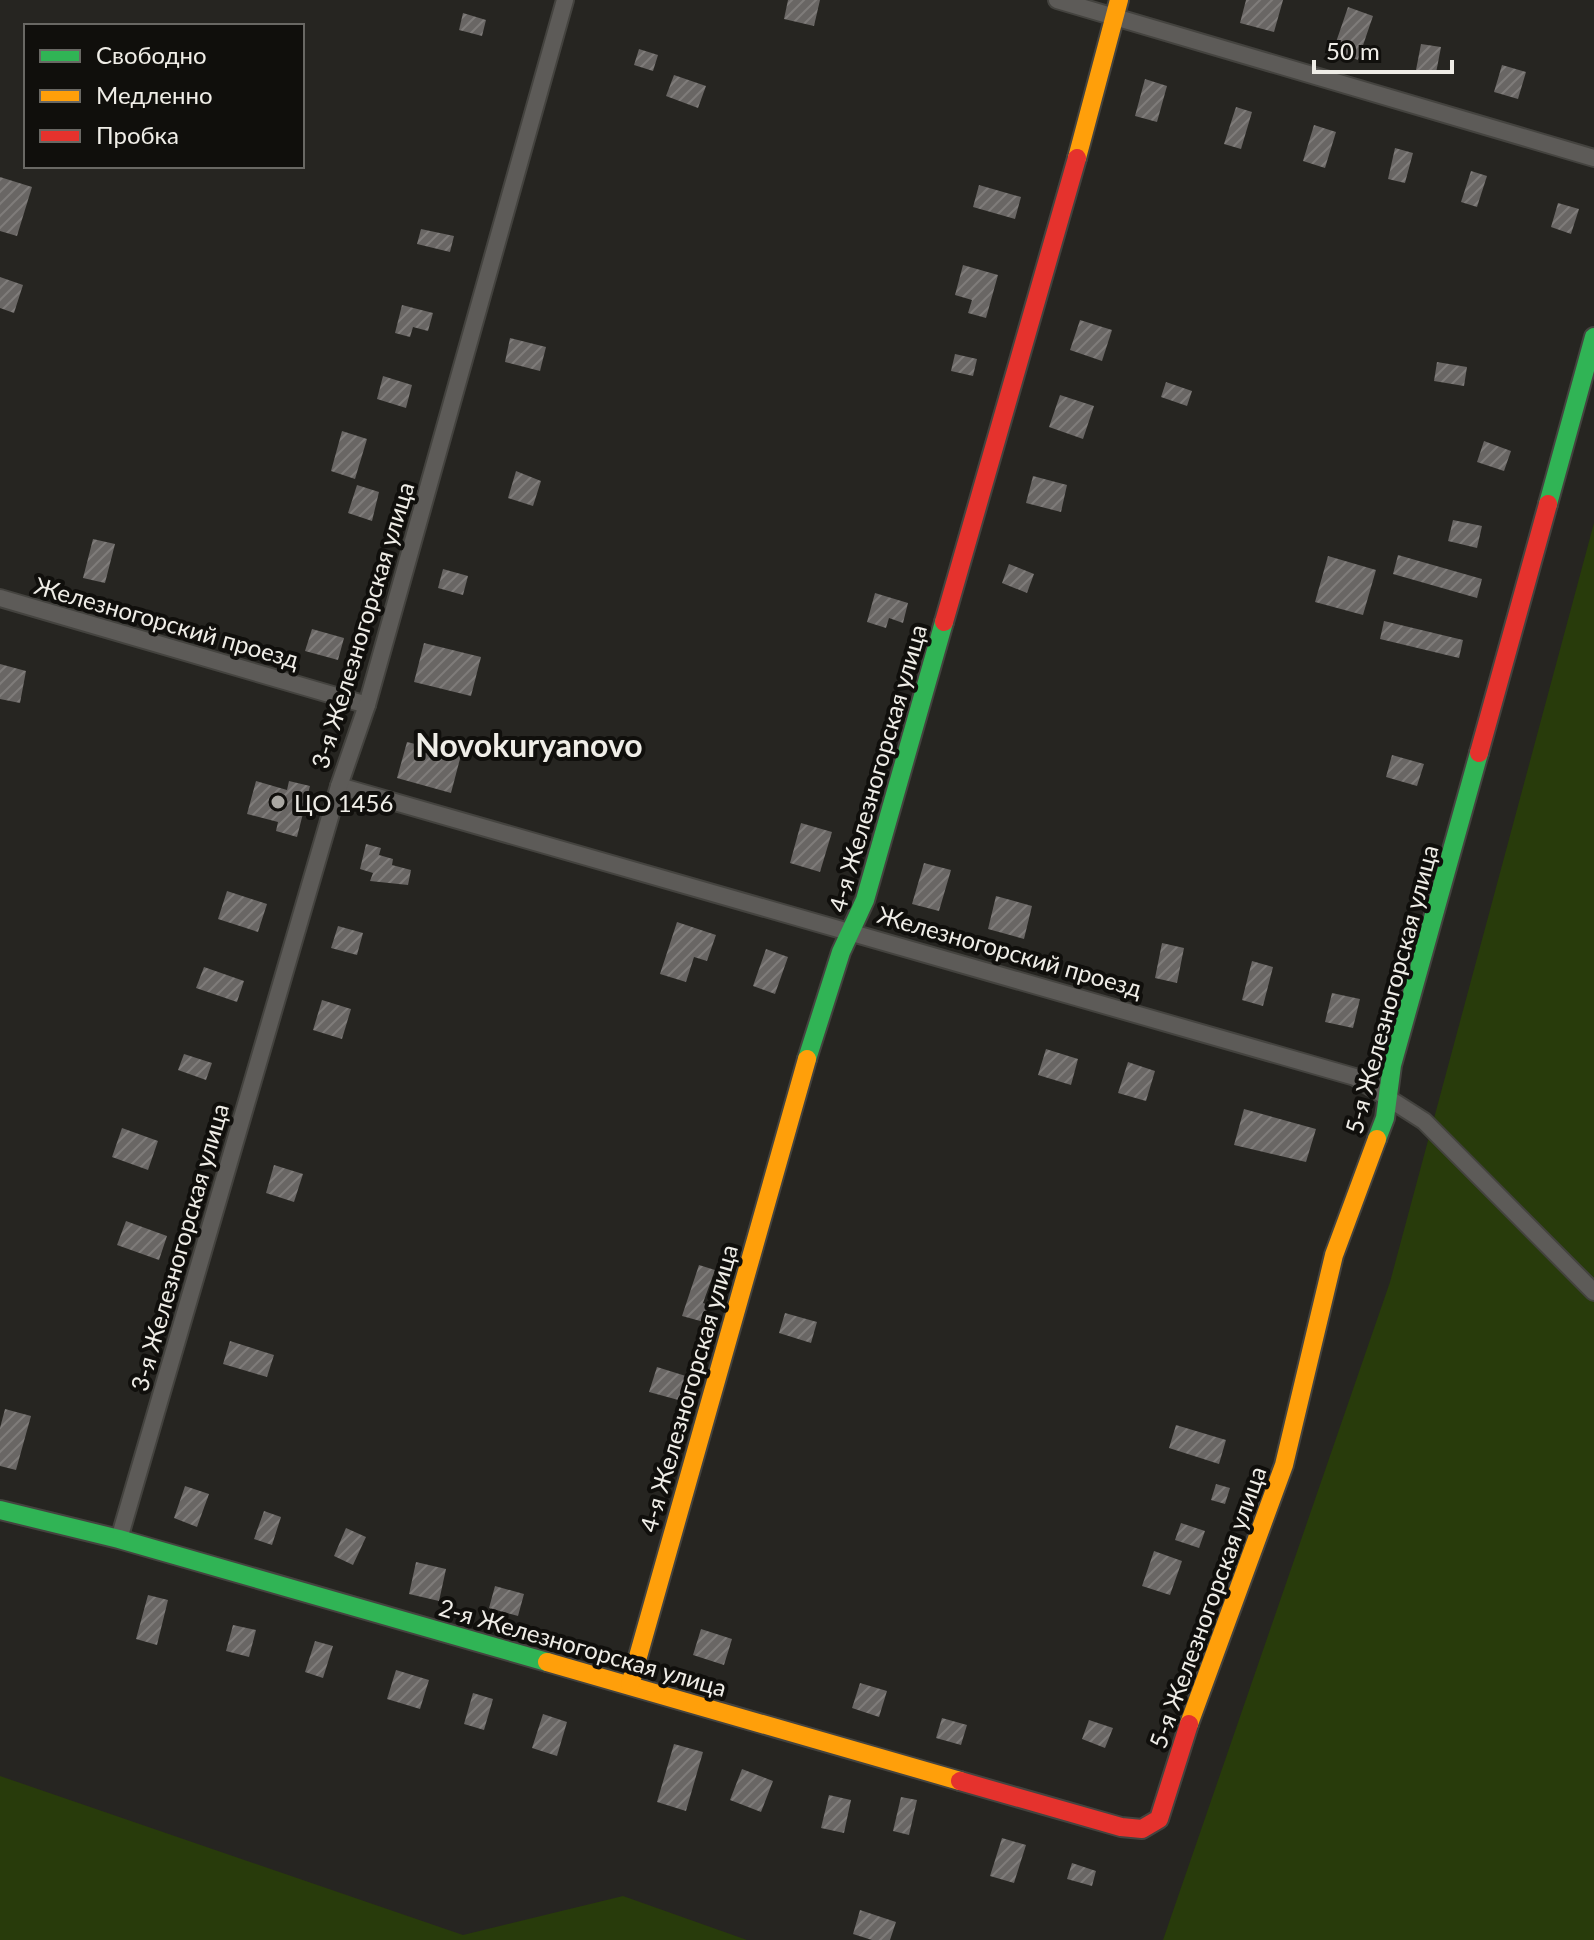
<svg xmlns="http://www.w3.org/2000/svg" width="1594" height="1940" font-family="Lato,sans-serif">
	<style>
		.grass { fill: #283b0b }
		.building { fill: url(#building-hatch) }
		.lines { fill: none; stroke-linecap: round; stroke-linejoin: round }
		.street-casing { stroke: #44433f; stroke-width: 20 }
		.fast-casing { stroke: #44433f; stroke-width: 22 }
		.slow-casing { stroke: #44433f; stroke-width: 22 }
		.jam-casing { stroke: #44433f; stroke-width: 22 }
		.street { stroke: #5d5b58; stroke-width: 16 }
		.fast { stroke: #30b455; stroke-width: 18 }
		.slow { stroke: #ff9f0a; stroke-width: 18 }
		.jam { stroke: #e5322d; stroke-width: 18 }
		.poi-dot { fill: #a9a7a2; stroke: #100f0c; stroke-width: 3 }
		.labels { text-anchor: middle; dominant-baseline: central; stroke-width: 8; stroke-linejoin: round; paint-order: stroke }
		.street-label { font-size: 24px; fill: #efede7; stroke: #100f0c }
		.poi-label { font-size: 24px; fill: #efede7; stroke: #100f0c; text-anchor: start }
		.district-label { font-size: 32px; font-weight: bold; fill: #efede7; stroke: #100f0c }
	</style>
	<defs>
		<pattern id="building-hatch" width="6" height="6" patternUnits="userSpaceOnUse" patternTransform="scale(2)"><rect width="6" height="6" fill="#696664"/><path d="M-1 1l2-2M0 6l6-6M5 7l2-2" fill="none" stroke="#7f7c7a"/></pattern>
	</defs>
	<rect width="100%" height="100%" fill="#262521"/>
	<g class="grass">
		<path d="M1594 523V1940H1163L1390 1282Z"/>
		<path d="M0 1776 463 1935 623 1896 747 1940H0Z"/>
	</g>
	<g class="building">
		<path d="M788 0H820L814 26 784 19Z"/>
		<path d="M1246 0H1283L1274 32 1240 23Z"/>
		<path d="M1348 7 1373 16 1358 60 1333 51Z"/>
		<path d="M463 13 486 20 482 36 459 30Z"/>
		<path d="M1421 44 1441 47 1436 73 1416 70Z"/>
		<path d="M639 49 658 55 653 71 634 65Z"/>
		<path d="M1502 65 1526 72 1518 99 1494 92Z"/>
		<path d="M674 75 706 86 698 108 666 96Z"/>
		<path d="M1145 79 1167 86 1157 122 1135 116Z"/>
		<path d="M1236 107 1252 112 1241 149 1224 144Z"/>
		<path d="M1314 125 1336 132 1325 168 1303 161Z"/>
		<path d="M1395 148 1413 153 1405 183 1388 179Z"/>
		<path d="M1471 171 1487 176 1477 207 1461 202Z"/>
		<path d="M0 177 32 187 17 236 0 231Z"/>
		<path d="M979 185 1021 197 1015 219 973 207Z"/>
		<path d="M1558 203 1579 209 1571 234 1551 227Z"/>
		<path d="M421 229 454 236 450 252 417 244Z"/>
		<path d="M963 265 998 275 986 318 968 313 972 300 955 295Z"/>
		<path d="M0 277 23 285 14 313 0 308Z"/>
		<path d="M402 305 433 313 428 331 413 327 410 337 395 333Z"/>
		<path d="M1080 320 1112 330 1102 361 1070 350Z"/>
		<path d="M510 338 546 347 540 371 505 362Z"/>
		<path d="M955 354 977 359 973 376 951 371Z"/>
		<path d="M1437 362 1467 367 1464 386 1434 381Z"/>
		<path d="M383 376 412 385 406 408 377 399Z"/>
		<path d="M1166 382 1192 391 1187 406 1161 397Z"/>
		<path d="M1060 395 1094 406 1083 439 1049 427Z"/>
		<path d="M342 431 367 439 355 479 331 471Z"/>
		<path d="M1484 441 1511 451 1504 471 1477 462Z"/>
		<path d="M516 471 541 481 533 506 508 498Z"/>
		<path d="M1033 476 1067 485 1061 512 1026 503Z"/>
		<path d="M357 485 379 492 372 521 348 513Z"/>
		<path d="M1453 520 1482 526 1477 548 1448 541Z"/>
		<path d="M93 539 115 544 105 583 83 578Z"/>
		<path d="M1398 555 1482 579 1477 598 1393 574Z"/>
		<path d="M1328 556 1376 570 1363 615 1315 602Z"/>
		<path d="M1009 564 1034 574 1027 593 1002 583Z"/>
		<path d="M443 569 468 576 463 595 438 588Z"/>
		<path d="M875 593 908 603 903 623 889 618 886 628 867 622Z"/>
		<path d="M1384 621 1463 640 1459 658 1380 639Z"/>
		<path d="M312 629 344 638 338 660 305 651Z"/>
		<path d="M424 643 481 657 471 696 414 682Z"/>
		<path d="M0 664 26 671 20 703 0 699Z"/>
		<path d="M407 742 461 755 451 793 397 778Z"/>
		<path d="M1392 755 1424 764 1417 786 1386 777Z"/>
		<path d="M256 781 287 790 289 781 310 786 297 837 276 831 278 822 247 814Z"/>
		<path d="M801 823 832 832 820 872 790 863Z"/>
		<path d="M366 844 381 848 379 855 393 859 392 865 411 870 408 885 370 881 373 873 360 869Z"/>
		<path d="M924 863 951 870 939 911 912 904Z"/>
		<path d="M227 891 267 904 258 932 218 919Z"/>
		<path d="M996 896 1032 906 1024 939 988 929Z"/>
		<path d="M677 922 716 935 707 961 694 957 686 982 660 974Z"/>
		<path d="M338 926 363 933 357 955 331 948Z"/>
		<path d="M1162 943 1184 948 1177 983 1155 978Z"/>
		<path d="M766 949 788 957 775 994 753 986Z"/>
		<path d="M1252 961 1273 967 1263 1006 1242 1000Z"/>
		<path d="M204 967 244 981 237 1002 196 988Z"/>
		<path d="M1332 993 1360 999 1353 1028 1325 1022Z"/>
		<path d="M322 1000 351 1009 342 1039 313 1030Z"/>
		<path d="M1046 1049 1078 1059 1071 1085 1038 1075Z"/>
		<path d="M184 1054 212 1063 206 1080 178 1070Z"/>
		<path d="M1128 1062 1155 1071 1146 1101 1118 1093Z"/>
		<path d="M1244 1109 1316 1129 1306 1162 1234 1145Z"/>
		<path d="M122 1128 158 1141 148 1170 112 1157Z"/>
		<path d="M274 1165 303 1174 294 1202 266 1193Z"/>
		<path d="M126 1221 167 1236 159 1260 117 1245Z"/>
		<path d="M699 1265 715 1270 703 1303 709 1305 704 1322 682 1316Z"/>
		<path d="M785 1313 817 1322 811 1343 779 1333Z"/>
		<path d="M230 1341 274 1355 267 1377 223 1364Z"/>
		<path d="M657 1367 689 1377 682 1401 649 1392Z"/>
		<path d="M5 1409 31 1416 16 1470 0 1466V1428Z"/>
		<path d="M1176 1425 1226 1440 1219 1464 1169 1448Z"/>
		<path d="M1216 1484 1230 1488 1225 1504 1211 1500Z"/>
		<path d="M185 1486 209 1494 197 1527 174 1518Z"/>
		<path d="M264 1511 281 1517 272 1545 254 1539Z"/>
		<path d="M1181 1523 1205 1531 1199 1548 1175 1540Z"/>
		<path d="M346 1528 366 1537 353 1565 334 1556Z"/>
		<path d="M1154 1551 1182 1561 1170 1595 1142 1586Z"/>
		<path d="M416 1562 446 1569 439 1601 409 1594Z"/>
		<path d="M495 1586 524 1594 518 1616 489 1608Z"/>
		<path d="M148 1595 168 1600 157 1645 136 1639Z"/>
		<path d="M233 1625 256 1630 249 1657 226 1651Z"/>
		<path d="M701 1629 732 1639 724 1665 693 1655Z"/>
		<path d="M315 1641 333 1646 323 1678 305 1672Z"/>
		<path d="M396 1670 429 1680 420 1709 387 1699Z"/>
		<path d="M860 1683 887 1691 879 1717 852 1708Z"/>
		<path d="M473 1693 493 1699 484 1730 464 1724Z"/>
		<path d="M543 1714 567 1722 557 1756 532 1748Z"/>
		<path d="M942 1718 967 1725 961 1745 936 1738Z"/>
		<path d="M1089 1720 1113 1728 1105 1748 1082 1739Z"/>
		<path d="M674 1744 703 1752 686 1811 657 1802Z"/>
		<path d="M742 1769 773 1781 761 1812 730 1800Z"/>
		<path d="M829 1795 851 1800 844 1833 821 1828Z"/>
		<path d="M901 1797 917 1800 909 1835 893 1831Z"/>
		<path d="M1002 1838 1026 1845 1014 1883 990 1876Z"/>
		<path d="M1072 1863 1096 1871 1092 1886 1067 1879Z"/>
		<path d="M860 1910 896 1922 890 1940H872L853 1934Z"/>
	</g>
	<g class="lines">
		<defs>
			<g id="street">
				<path d="M1057 0 1594 158"/>
				<path d="M0 598 367 705"/>
				<path d="M339 786 1355 1077 1424 1121 1594 1292"/>
				<path d="M119 1539 339 786 367 705 565 0"/>
			</g>
			<g id="fast">
				<path d="M1548 504 1594 337"/>
				<path d="M807 1059 841 952 865 900 944 622"/>
				<path d="M1377 1139 1385 1118 1392 1065 1479 753"/>
				<path d="M0 1510 119 1539 547 1662"/>
			</g>
			<g id="slow">
				<path d="M1077 158 1119 0"/>
				<path d="M547 1662 960 1781"/>
				<path d="M630 1685 807 1059"/>
				<path d="M1189 1724 1284 1465 1334 1255 1377 1139"/>
			</g>
			<g id="jam">
				<path d="M944 622 1077 158"/>
				<path d="M1479 753 1548 504"/>
				<path d="M960 1781 1121 1827 1142 1829 1159 1819 1189 1724"/>
			</g>
		</defs>
		<use href="#street" class="street-casing"/>
		<use href="#fast" class="fast-casing"/>
		<use href="#slow" class="slow-casing"/>
		<use href="#jam" class="jam-casing"/>
		<use href="#street" class="street"/>
		<use href="#fast" class="fast"/>
		<use href="#slow" class="slow"/>
		<use href="#jam" class="jam"/>
	</g>
	<circle class="poi-dot" cx="278" cy="802" r="8"/>
	<g class="labels">
		<g class="street-label">
			<text transform="translate(167 622) rotate(16)">Железногорский проезд</text>
			<text transform="translate(362 625) rotate(-73)">3-я Железногорская улица</text>
			<text transform="translate(877 768) rotate(-74)">4-я Железногорская улица</text>
			<text transform="translate(1010 951) rotate(16)">Железногорский проезд</text>
			<text transform="translate(1391 989) rotate(-75)">5-я Железногорская улица</text>
			<text transform="translate(179 1247) rotate(-74)">3-я Железногорская улица</text>
			<text transform="translate(688 1388) rotate(-74)">4-я Железногорская улица</text>
			<text transform="translate(1207 1607) rotate(-70)">5-я Железногорская улица</text>
			<text transform="translate(583 1647) rotate(16)">2-я Железногорская улица</text>
		</g>
		<g class="poi-label">
			<text x="294" y="802">ЦО 1456</text>
		</g>
		<g class="district-label">
			<text x="529" y="744">Novokuryanovo</text>
		</g>
	</g>
	<rect x="24" y="24" width="280" height="144" fill="#100f0c" stroke="#696864" stroke-width="2"/>
	<rect x="40" y="50" width="40" height="12" fill="#30b455" stroke="#696864" stroke-width="2"/>
	<text x="96" y="64" font-size="24" fill="#efede7">Свободно</text>
	<rect x="40" y="90" width="40" height="12" fill="#ff9f0a" stroke="#696864" stroke-width="2"/>
	<text x="96" y="104" font-size="24" fill="#efede7">Медленно</text>
	<rect x="40" y="130" width="40" height="12" fill="#e5322d" stroke="#696864" stroke-width="2"/>
	<text x="96" y="144" font-size="24" fill="#efede7">Пробка</text>
	<path d="M1314 60v12h138v-12" fill="none" stroke="#efede7" stroke-width="4"/>
	<text x="1326" y="60" font-size="24" fill="#efede7" stroke="#100f0c" stroke-width="6" paint-order="stroke">50 m</text>
</svg>
